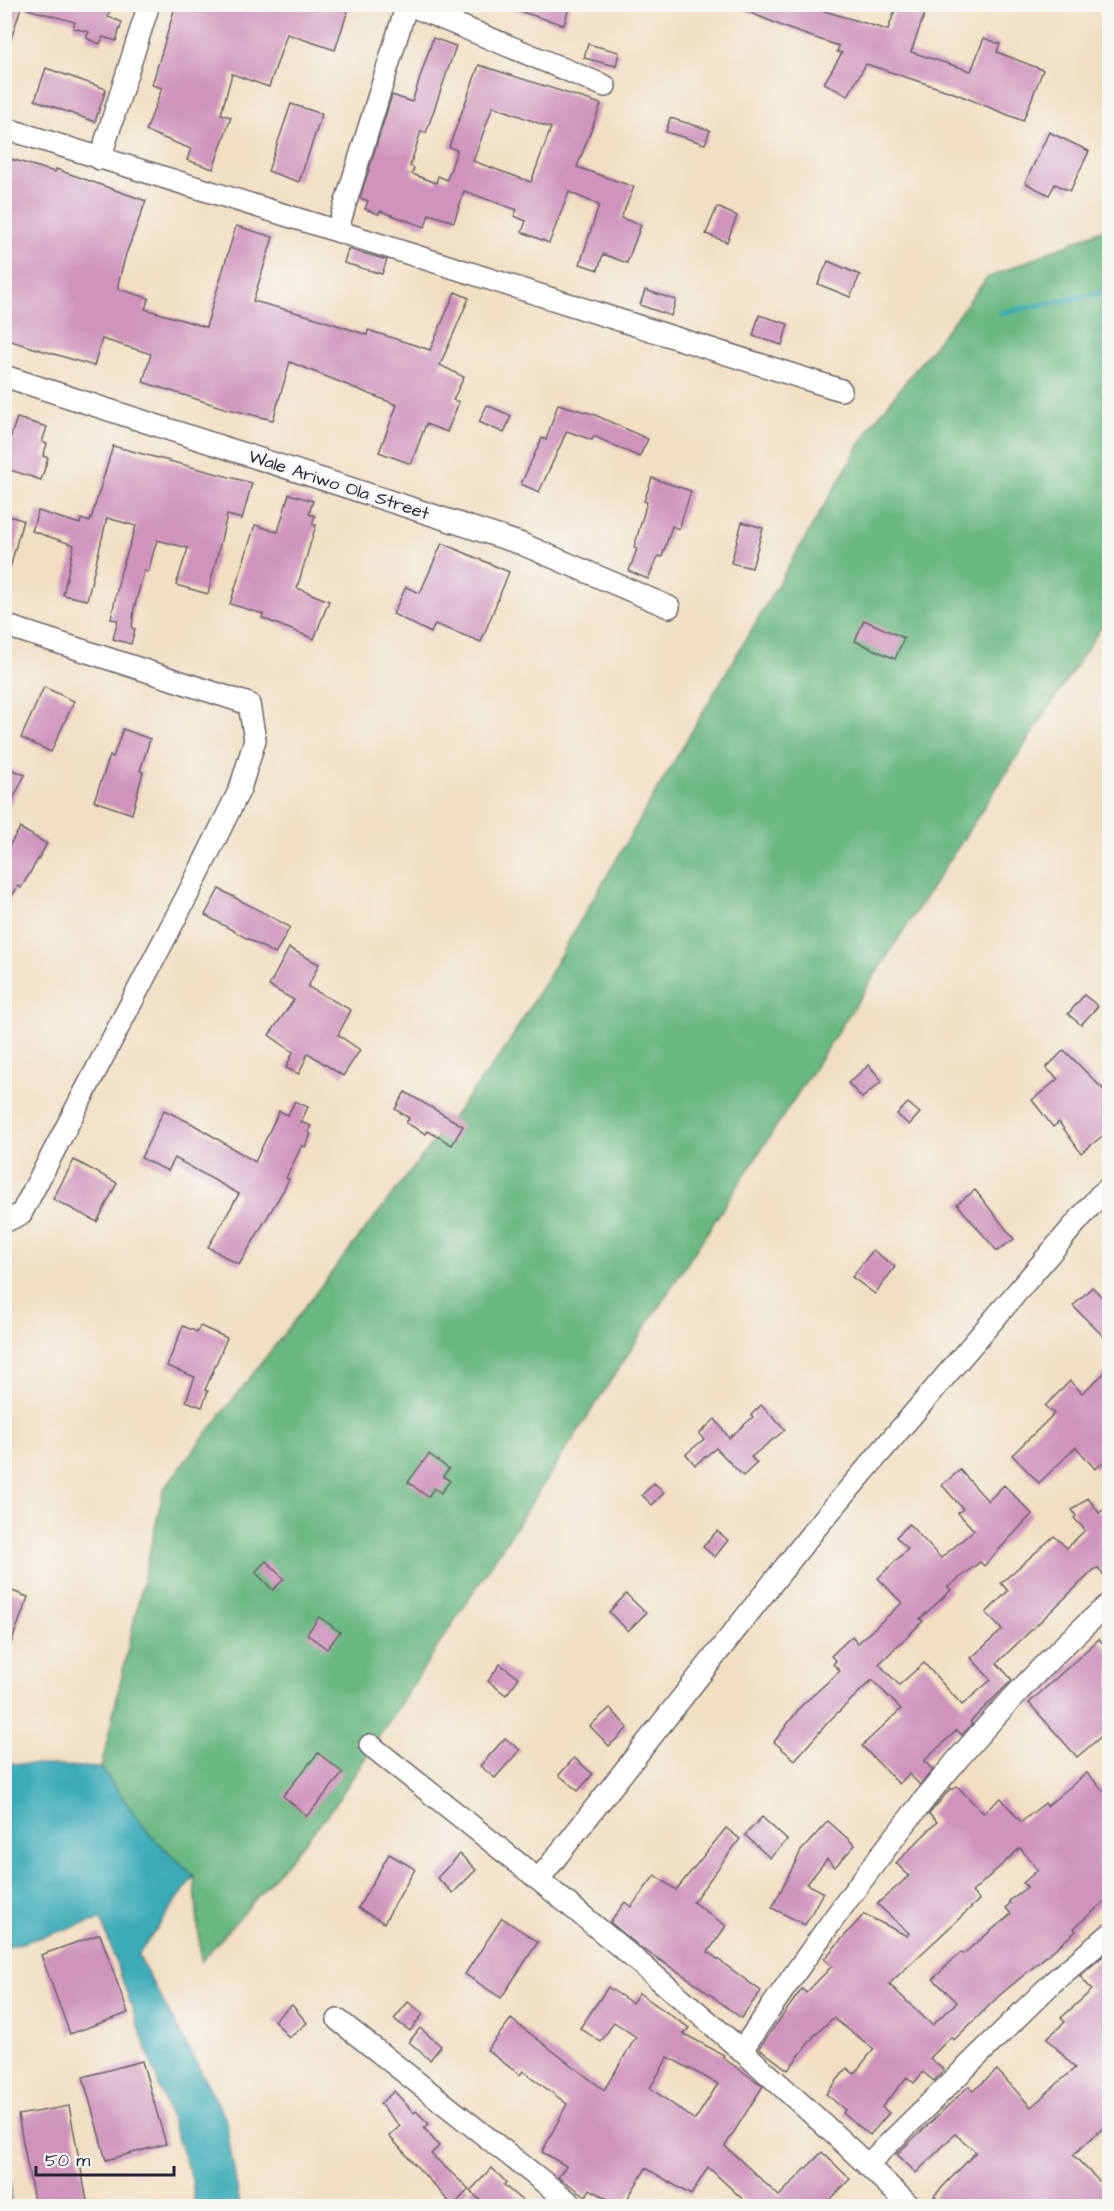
<svg xmlns="http://www.w3.org/2000/svg" width="1114" height="2211" font-family="'Architects Daughter',sans-serif">
	<style>
		.forest { fill: #69b781; stroke: #466c5e; stroke-width: 1.5 }
		.water { fill: #3aabb7; stroke: #2e6679; stroke-width: 1.5 }
		.lines { fill: none; stroke-linecap: round; stroke-linejoin: round }
		.stream { stroke: #3aabb7; stroke-width: 5 }
		.building { fill: #cf93bc; fill-rule: evenodd }
		.minor-casing { stroke: #6b646a; stroke-width: 24 }
		.minor { stroke: #fff; stroke-width: 21 }
		.labels { text-anchor: middle; dominant-baseline: central; stroke-width: 6; stroke-linejoin: round; paint-order: stroke }
		.street-label { font-size: 18px; fill: #22223b; stroke: #f6f6f2 }
	</style>
	<rect width="100%" height="100%" fill="#f6f6f2"/>
	<filter id="ink" filterUnits="userSpaceOnUse"><feTurbulence type="fractalNoise" baseFrequency=".0167" numOctaves="2"/><feDisplacementMap in="SourceGraphic" scale="12" xChannelSelector="R" yChannelSelector="G"/><feConvolveMatrix kernelMatrix="1 2 1 2 8 2 1 2 1" color-interpolation-filters="sRGB"/></filter>
	<filter id="wash" filterUnits="userSpaceOnUse"><feTurbulence type="fractalNoise" baseFrequency=".008" numOctaves="4" result="noise"/><feDisplacementMap in="SourceGraphic" scale="24" xChannelSelector="R" yChannelSelector="G"/><feGaussianBlur stdDeviation="1.35" result="paint"/><feColorMatrix in="noise" values="0 0 0 0 0 0 0 0 0 0 0 0 0 0 0 0 0 1.4 0 .05"/><feComposite in="paint" operator="in"/></filter>
	<g filter="url(#wash)">
		<rect width="100%" height="100%" fill="#f2dfc2"/>
		<path class="forest" d="M1109 227V615L330 1812 201 1962 194 1876 149 1834 101 1768 164 1488 504 1051 871 426 987 278Z"/>
		<g class="water">
			<path d="M5 1763 101 1768 149 1834 194 1876 138 1955 225 2117 240 2206H195L192 2180 101 1919 5 1948Z"/>
			<path d="M4 2117H5L11 2206H5Z"/>
		</g>
		<g class="lines">
			<path class="stream" d="M1001 313 1110 291"/>
		</g>
		<g id="blocks">
			<g class="building">
				<path d="M4 4H22L8 49H4Z"/>
				<path d="M28 4H112L108 17 122 22 116 41 103 37 100 44 86 38 89 32 73 28 75 22 27 9Z"/>
				<path d="M176 4H350L335 50 287 34 269 87 232 74 221 114 231 117 213 169 187 160 191 149 146 131 162 88 152 85Z"/>
				<path d="M510 4H570L564 25 509 8Z"/>
				<path d="M730 4H801L888 30 897 4H928L911 52 971 71 984 38 1000 44 997 52 1043 70 1023 121 954 93 866 64 848 96 824 83 842 53 837 52 839 46 789 29Z"/>
				<path d="M433 38 456 46 426 133 421 131 410 166 414 168 412 174 436 183 438 176 447 180 457 150 449 147 479 65 601 104 577 167 634 187 621 218 641 225 627 263 603 254 598 270 580 264 599 205 569 192 549 243 522 232 526 221 514 216 517 210 464 191 454 222 429 214 425 227 380 211 379 214 365 209 368 201 360 198 392 95 412 102ZM493 106 551 128 531 182 473 161Z"/>
				<path d="M588 44 619 52 616 66 584 58Z"/>
				<path d="M46 68 106 89 95 122 35 100Z"/>
				<path d="M291 104 322 114 299 182 268 171Z"/>
				<path d="M670 118 710 130 705 144 666 132Z"/>
				<path d="M1049 132 1089 151 1070 191 1055 184 1049 195 1025 183Z"/>
				<path d="M11 159 55 172 56 169 146 201 126 254 118 284V289L149 298 145 309 206 327 236 226 273 237 253 301 313 317 367 335 368 330 430 350 455 292 469 298 440 365 464 377 453 400 459 402 447 432 426 424 411 464 379 452 397 405 290 362 273 420 224 408 143 382 151 354 102 339 94 366 4 339V179Z"/>
				<path d="M717 207 737 216 727 242 706 234Z"/>
				<path d="M348 249 387 260 382 274 344 263Z"/>
				<path d="M828 261 860 275 850 297 818 284Z"/>
				<path d="M645 290 676 300 671 316 640 305Z"/>
				<path d="M759 315 788 324 782 345 753 336Z"/>
				<path d="M558 404 593 414 648 439 639 457 594 436 592 440 567 431 539 492 521 484 542 438 546 440Z"/>
				<path d="M487 405 511 416 504 433 479 422Z"/>
				<path d="M17 418 47 427 42 442 47 444 43 456 48 458 41 480 4 468V456Z"/>
				<path d="M113 446 252 483 242 519 227 515 208 594 176 585 188 548 157 540 148 572 144 571 134 609 132 628 135 629 131 644 113 639 118 620 111 619 121 571 136 526 107 518 87 600 63 595 74 545 32 531 38 511 80 524 81 519 90 522Z"/>
				<path d="M652 478 691 491 679 529 672 526 662 557 658 556 648 579 629 571 637 549 634 548 647 502 644 501Z"/>
				<path d="M289 494 313 501 309 514 315 516 312 524 316 525 297 588 329 601 314 639 262 618 263 614 230 604 255 525 278 532Z"/>
				<path d="M4 515 23 520 9 572H4Z"/>
				<path d="M742 522 763 528 752 568 731 563Z"/>
				<path d="M442 543 509 572 481 642 435 624 431 633 393 614 406 587 420 593Z"/>
				<path d="M864 620 904 638 895 659 855 641Z"/>
				<path d="M44 687 74 701 51 752 21 738Z"/>
				<path d="M123 729 150 739 140 771 143 772 132 814 94 801 110 756 113 757Z"/>
				<path d="M4 766 25 775 4 817Z"/>
				<path d="M20 828 47 844 21 888 18 886 4 909V854Z"/>
				<path d="M219 889 290 927 275 954 205 915Z"/>
				<path d="M289 948 319 964 308 987 351 1010 338 1035 360 1050 343 1076 308 1053 299 1074 286 1068 293 1052 269 1035 294 1000 269 986Z"/>
				<path d="M1084 995 1098 1006 1081 1025 1068 1014Z"/>
				<path d="M1064 1050 1110 1096V1130L1081 1153 1059 1122 1053 1127 1032 1100 1058 1079 1046 1068Z"/>
				<path d="M869 1065 882 1081 862 1098 848 1083Z"/>
				<path d="M405 1092 463 1126 452 1145 428 1131 426 1134 406 1123 409 1118 395 1109Z"/>
				<path d="M295 1101 308 1107 301 1122 311 1126 308 1132 311 1134 305 1147 302 1145 286 1178 289 1179 283 1191 239 1265 208 1247 239 1194 175 1158 168 1171 141 1158 164 1110 191 1123 255 1162 279 1111 288 1115Z"/>
				<path d="M908 1103 920 1113 909 1125 897 1114Z"/>
				<path d="M74 1160 117 1183 97 1222 53 1199Z"/>
				<path d="M975 1190 1014 1239 997 1251 957 1204Z"/>
				<path d="M873 1250 895 1267 875 1294 852 1277Z"/>
				<path d="M1092 1287 1110 1305V1343L1073 1306Z"/>
				<path d="M183 1326 197 1332 200 1326 227 1338 205 1390 208 1391 202 1407 186 1401 195 1377 167 1366Z"/>
				<path d="M1110 1368V1457L1095 1469 1076 1447 1039 1483 1012 1455 1054 1414 1045 1406 1070 1381 1082 1393Z"/>
				<path d="M761 1405 785 1430 751 1457 757 1463 743 1476 716 1448 695 1465 686 1454 704 1439 699 1434 715 1419 729 1438 753 1417 751 1415Z"/>
				<path d="M429 1454 449 1469 443 1476 450 1481 441 1493 434 1488 428 1497 408 1482Z"/>
				<path d="M960 1470 988 1501 1004 1485 1032 1514 984 1566 980 1562 948 1587 951 1590 920 1619 923 1621 879 1664 899 1685 924 1663 962 1705 991 1680 971 1658 1002 1630 986 1613 1008 1591 1001 1583 1054 1536 1067 1548 1085 1530 1074 1518 1076 1516 1072 1510 1088 1498 1099 1513 1110 1505V1583L1098 1568 1095 1569 997 1663 1012 1680 970 1722 972 1724 962 1735 957 1730 924 1761 933 1770 920 1785 909 1774 899 1784 862 1746 901 1709 872 1680 830 1720 795 1760 774 1742 801 1706 840 1671 833 1664 836 1661 831 1656 852 1636 858 1643 902 1603 878 1578 908 1549 896 1537 909 1524 941 1558 974 1530 958 1513 963 1509 942 1485Z"/>
				<path d="M654 1483 664 1493 652 1505 642 1495Z"/>
				<path d="M717 1531 728 1540 715 1557 703 1547Z"/>
				<path d="M266 1561 284 1579 273 1590 255 1572Z"/>
				<path d="M4 1588 28 1597 6 1657H4Z"/>
				<path d="M626 1594 646 1613 628 1631 609 1612Z"/>
				<path d="M319 1617 340 1632 327 1649 307 1634Z"/>
				<path d="M1099 1639 1110 1652V1729L1077 1757 1029 1703Z"/>
				<path d="M500 1664 519 1678 506 1695 488 1681Z"/>
				<path d="M610 1708 628 1728 609 1746 590 1726Z"/>
				<path d="M505 1738 520 1750 495 1778 480 1766Z"/>
				<path d="M318 1753 343 1773 307 1816 283 1796Z"/>
				<path d="M574 1758 593 1774 578 1791 559 1775Z"/>
				<path d="M1087 1773 1110 1798V1897L1074 1928 1076 1931 1000 1995 954 2040 951 2037 930 2058 944 2070 934 2081 923 2072 914 2083 907 2077 882 2107 889 2113 870 2135 843 2113 845 2110 826 2094 847 2068 854 2074 874 2049 833 2018 814 2036 788 2070 759 2048 802 1989 806 1993 832 1966 824 1959 864 1914 907 1936 909 1933 877 1904 909 1876 896 1863 937 1822 929 1814 951 1788 953 1790 957 1786 983 1813 1001 1798 1021 1822 1045 1803 1047 1806ZM1020 1848 1038 1870 1023 1883 1027 1887 1009 1901 1010 1903 1006 1908 1011 1914 963 1954 961 1952 933 1979 957 2002 932 2025 889 1984 979 1900 972 1892Z"/>
				<path d="M762 1817 787 1840 770 1858 745 1835Z"/>
				<path d="M828 1821 855 1845 835 1867 827 1859 807 1884 823 1892 805 1925 772 1908 801 1851Z"/>
				<path d="M726 1828 740 1839 693 1902 726 1926 708 1952 761 1991 741 2018 691 1980 641 1948 610 1922 625 1902 631 1907 655 1875 676 1890Z"/>
				<path d="M389 1854 415 1869 384 1923 358 1908Z"/>
				<path d="M460 1854 476 1870 453 1893 437 1878Z"/>
				<path d="M502 1918 538 1942 501 1998 465 1974Z"/>
				<path d="M100 1934 128 2013 70 2034 41 1955Z"/>
				<path d="M1103 1956 1110 1963V2122L1073 2155 1110 2192V2196L1099 2206H945L934 2196 976 2152 955 2134 916 2173 897 2154 969 2086 973 2091 997 2070 1031 2107 1075 2068 1047 2038 1065 2022 1061 2018 1092 1990 1080 1976Z"/>
				<path d="M608 1987 632 2003 639 1993 689 2028 684 2034 724 2055 723 2058 763 2086 725 2146 779 2196 822 2152 850 2179 824 2206H750L708 2167 691 2195 646 2168 623 2206H620L590 2189 586 2196 558 2177 566 2166 542 2152 567 2104 523 2071 520 2075 487 2050 511 2019 604 2090 636 2037 614 2022 601 2042 580 2028ZM668 2057 718 2084 695 2120 650 2088Z"/>
				<path d="M408 2002 423 2014 410 2031 394 2019Z"/>
				<path d="M292 2005 307 2023 289 2038 274 2020Z"/>
				<path d="M420 2028 441 2046 430 2060 409 2042Z"/>
				<path d="M142 2061 166 2144 106 2160 83 2077Z"/>
				<path d="M394 2091 414 2113 416 2111 429 2124 424 2128 439 2146 431 2154 469 2189 453 2206 389 2136 400 2126 380 2104Z"/>
				<path d="M69 2106 88 2206H35L18 2115Z"/>
				<path d="M492 2168 506 2182 504 2185 528 2206H487L470 2191Z"/>
			</g>
		</g>
	</g>
	<g filter="url(#ink)">
		<use href="#blocks" fill-opacity="0" stroke="#6b646a" stroke-width="1.5"/>
		<g class="lines">
			<defs>
				<g id="minor">
					<path d="M4 128 337 231 407 4 605 86"/>
					<path d="M100 159 149 4"/>
					<path d="M337 231 841 390"/>
					<path d="M4 376 522 544 669 607"/>
					<path d="M4 625 249 704 255 740 240 789 188 894 21 1214 4 1222"/>
					<path d="M370 1745C556 1892 741 2041 910 2206"/>
					<path d="M539 1879 815 1529 1099 1196 1110 1187"/>
					<path d="M338 2020 574 2206"/>
					<path d="M741 2051C851 1891 963 1732 1110 1603"/>
					<path d="M867 2165 1053 1982 1110 1934"/>
				</g>
			</defs>
			<use href="#minor" class="minor-casing"/>
			<use href="#minor" class="minor"/>
		</g>
	</g>
	<g class="labels">
		<g class="street-label">
			<text transform="translate(339 485) rotate(18)">Wale Ariwo Ola Street</text>
		</g>
	</g>
	<rect width="1114" height="2211" fill="none" stroke="#f6f6f2" stroke-width="24"/>
	<path d="M36 2166v9h138v-9" fill="none" stroke="#22223b" stroke-width="3"/>
	<text x="45" y="2166" font-size="18" fill="#22223b" stroke="#f6f6f2" stroke-width="4.5" paint-order="stroke">50 m</text>
</svg>
